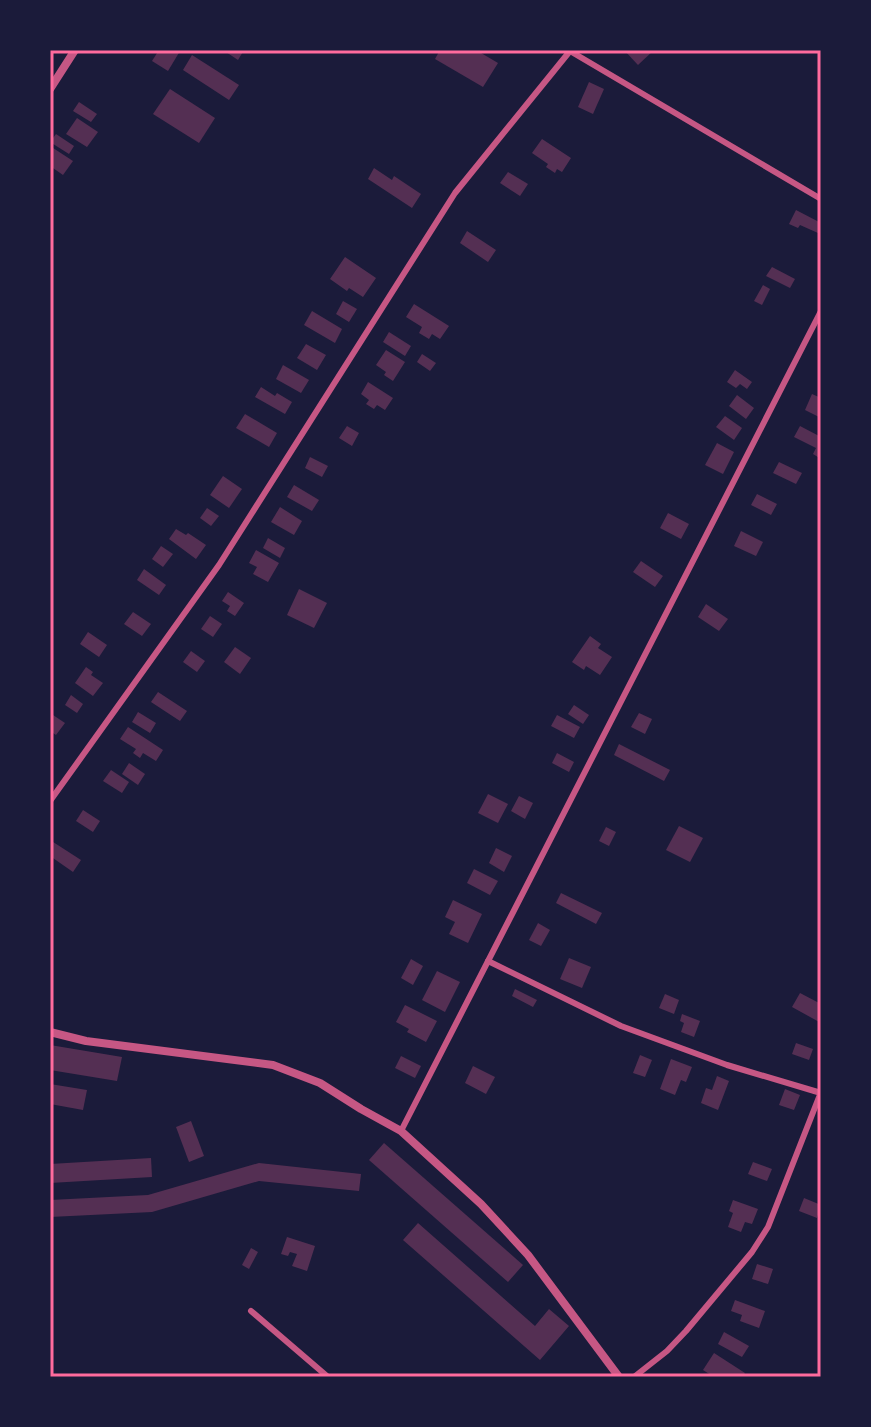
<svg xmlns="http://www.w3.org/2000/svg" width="871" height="1427" font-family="Lato,sans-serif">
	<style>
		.building { fill: #542f53 }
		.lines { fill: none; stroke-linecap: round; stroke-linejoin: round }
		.minor { stroke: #c65784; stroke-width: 6 }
		.tertiary { stroke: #c65784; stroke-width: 8 }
		.neatline { fill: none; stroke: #ff6b9d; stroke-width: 3 }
	</style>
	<rect width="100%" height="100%" fill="#1b1b3a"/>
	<g class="building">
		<path d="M159 50 180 51 168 71 152 61Z"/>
		<path d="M223 50H244L238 60Z"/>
		<path d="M440 50H476L498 63 483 87 435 59Z"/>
		<path d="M624 50H654L638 65Z"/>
		<path d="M192 55 239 85 229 100 183 70Z"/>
		<path d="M589 82 604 89 593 114 578 107Z"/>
		<path d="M170 89 215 118 199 143 153 114Z"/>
		<path d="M79 102 97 114 91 122 73 111Z"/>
		<path d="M77 118 98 132 87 147 66 134Z"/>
		<path d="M56 134 74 146 69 154 50 142Z"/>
		<path d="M542 139 571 158 562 172 557 169 555 173 546 167 548 164 532 153Z"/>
		<path d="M50 146 73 161 63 175 50 166Z"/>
		<path d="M374 168 392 180 394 176 421 194 412 208 368 179Z"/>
		<path d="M508 172 528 184 520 196 500 183Z"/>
		<path d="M796 210 821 223 818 233 800 225 798 228 789 224Z"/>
		<path d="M467 231 496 250 488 262 460 243Z"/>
		<path d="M345 257 376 278 363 297 349 288 347 291 330 279Z"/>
		<path d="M772 267 795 279 790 288 766 276Z"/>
		<path d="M763 285 770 289 762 305 754 301Z"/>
		<path d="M343 301 357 309 349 322 336 314Z"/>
		<path d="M414 304 449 326 440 339 432 334 429 339 419 333 422 327 406 317Z"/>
		<path d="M312 311 342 329 335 343 304 325Z"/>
		<path d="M389 332 411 346 405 356 383 342Z"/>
		<path d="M306 344 326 355 317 370 297 358Z"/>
		<path d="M386 350 405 362 393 381 384 375 386 372 376 365Z"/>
		<path d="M422 354 436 363 430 371 417 362Z"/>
		<path d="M283 365 309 380 301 393 276 379Z"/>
		<path d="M735 370 752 382 747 389 740 384 736 388 727 382Z"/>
		<path d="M368 382 393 398 385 410 377 405 374 409 366 404 369 400 361 394Z"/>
		<path d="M261 387 275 396 277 393 292 402 285 414 255 397Z"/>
		<path d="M812 394 821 398V418L805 410Z"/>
		<path d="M737 395 754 408 746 419 729 406Z"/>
		<path d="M245 414 277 433 269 447 236 428Z"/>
		<path d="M725 416 742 428 734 440 716 427Z"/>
		<path d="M347 426 359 433 352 446 339 438Z"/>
		<path d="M800 426 821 437V459L813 454 816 448 794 437Z"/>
		<path d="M717 443 734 452 723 474 705 465Z"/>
		<path d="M310 457 328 466 322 477 305 468Z"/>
		<path d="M779 462 802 473 796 484 773 473Z"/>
		<path d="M223 476 242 489 229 508 210 495Z"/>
		<path d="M294 485 319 500 312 511 287 497Z"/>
		<path d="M757 494 777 504 771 515 751 505Z"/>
		<path d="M280 507 302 521 294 535 271 522Z"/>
		<path d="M207 508 219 516 211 526 200 518Z"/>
		<path d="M668 513 689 524 681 539 660 528Z"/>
		<path d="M176 529 186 535 188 533 206 545 196 559 169 539Z"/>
		<path d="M741 531 763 542 756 556 734 546Z"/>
		<path d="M268 538 285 548 280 558 263 548Z"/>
		<path d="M161 546 173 554 163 567 152 559Z"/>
		<path d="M256 550 279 563 268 582 253 574 257 567 249 563Z"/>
		<path d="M641 561 663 576 655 587 633 572Z"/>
		<path d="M144 569 166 585 159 595 137 580Z"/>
		<path d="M299 589 327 603 314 628 287 615Z"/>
		<path d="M228 592 244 603 235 616 227 611 230 606 222 601Z"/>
		<path d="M706 604 728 619 719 631 698 617Z"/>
		<path d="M133 612 151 624 142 636 124 624Z"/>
		<path d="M210 616 222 624 213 637 201 629Z"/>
		<path d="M88 632 107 645 99 657 80 644Z"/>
		<path d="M590 636 601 644 598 648 612 657 600 675 586 666 584 670 572 662Z"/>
		<path d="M235 647 251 658 240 674 224 662Z"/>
		<path d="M191 651 205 661 197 672 183 662Z"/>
		<path d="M86 667 93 672 91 675 103 683 93 696 75 683Z"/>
		<path d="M158 692 187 711 180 721 151 702Z"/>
		<path d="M71 695 83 704 77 713 65 705Z"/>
		<path d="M574 705 589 715 583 724 568 714Z"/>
		<path d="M138 712 156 723 150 733 132 722Z"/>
		<path d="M50 713 65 723 56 735 50 731Z"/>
		<path d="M639 713 652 719 645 734 631 727Z"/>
		<path d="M557 715 580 727 574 738 551 726Z"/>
		<path d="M128 727 163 750 156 761 143 753 140 758 133 753 136 749 120 739Z"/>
		<path d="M619 744 670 770 664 781 614 755Z"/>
		<path d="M557 753 574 762 569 772 552 763Z"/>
		<path d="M129 763 145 774 138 785 122 774Z"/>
		<path d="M111 770 129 782 122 793 103 781Z"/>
		<path d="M488 794 508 804 498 823 478 813Z"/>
		<path d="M519 796 533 803 525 819 511 811Z"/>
		<path d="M83 810 100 821 93 832 76 821Z"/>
		<path d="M679 826 703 838 690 862 666 850Z"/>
		<path d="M606 827 616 832 609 846 599 841Z"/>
		<path d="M50 840 81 860 73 872 50 856Z"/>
		<path d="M496 848 512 856 504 872 489 863Z"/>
		<path d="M474 869 498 881 490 895 467 883Z"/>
		<path d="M561 893 602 913 596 924 556 903Z"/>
		<path d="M453 900 482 914 468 943 449 934 455 922 445 917Z"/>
		<path d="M538 923 550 930 541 946 529 940Z"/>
		<path d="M569 958 591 967 582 988 560 979Z"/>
		<path d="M411 959 423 966 413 985 401 978Z"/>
		<path d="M437 971 460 982 445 1012 422 1000Z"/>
		<path d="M515 989 537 1000 533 1007 512 996Z"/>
		<path d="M800 993 821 1004V1023L792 1007Z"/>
		<path d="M665 994 679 1000 674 1014 659 1008Z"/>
		<path d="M405 1005 437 1021 426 1042 407 1032 409 1029 396 1022Z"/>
		<path d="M682 1014 700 1021 694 1037 681 1032 684 1023 680 1021Z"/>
		<path d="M796 1043 813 1049 809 1060 792 1054Z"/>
		<path d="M50 1045 122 1057 117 1081 50 1070Z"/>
		<path d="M640 1055 652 1060 645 1077 633 1073Z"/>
		<path d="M401 1056 421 1066 415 1078 395 1068Z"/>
		<path d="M671 1059 692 1067 686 1082 681 1080 675 1095 660 1089Z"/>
		<path d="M473 1066 495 1077 486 1094 465 1083Z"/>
		<path d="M717 1076 729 1081 718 1110 701 1103 706 1088 712 1090Z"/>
		<path d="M50 1084 87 1090 83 1110 50 1104Z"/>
		<path d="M785 1089 800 1095 794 1110 779 1105Z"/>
		<path d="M191 1121 204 1156 189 1162 176 1127Z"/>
		<path d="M384 1143 523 1265 508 1282 369 1160Z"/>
		<path d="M151 1158 152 1177 50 1183V1164Z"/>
		<path d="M753 1162 772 1169 767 1181 748 1174Z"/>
		<path d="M259 1163 361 1174 359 1191 259 1181 152 1212 50 1217V1200L148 1195Z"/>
		<path d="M804 1198 821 1205 817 1218 799 1211Z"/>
		<path d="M733 1200 758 1209 752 1224 745 1222 741 1232 728 1227 733 1213 729 1211Z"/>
		<path d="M418 1223 535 1326 549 1309 569 1326 540 1360 403 1240Z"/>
		<path d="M287 1237 315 1246 307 1271 292 1266 297 1254 290 1252 288 1256 281 1254Z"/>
		<path d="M251 1248 258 1252 249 1269 242 1265Z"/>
		<path d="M757 1264 773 1269 768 1284 752 1279Z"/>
		<path d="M735 1300 765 1311 759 1328 740 1321 742 1315 731 1311Z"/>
		<path d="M724 1332 749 1346 742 1357 718 1344Z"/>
		<path d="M714 1353 745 1373 742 1377H714L703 1370Z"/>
	</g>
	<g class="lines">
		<g class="minor">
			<path d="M50 801 219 565 455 193 570 51 821 199"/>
			<path d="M488 961 621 1026 727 1065 821 1093"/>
			<path d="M401 1131 821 311"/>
			<path d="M251 1311 328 1377"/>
			<path d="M634 1377 667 1351 686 1331 752 1252 768 1227 821 1092"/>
		</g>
		<g class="tertiary">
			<path d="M50 89 75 50"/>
			<path d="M50 1032 86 1041 273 1065 320 1083 361 1109 401 1131 481 1204 528 1255 619 1377"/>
		</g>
	</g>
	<rect width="871" height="1427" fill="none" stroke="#1b1b3a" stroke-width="104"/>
	<rect x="52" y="52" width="767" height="1323" class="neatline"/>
</svg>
